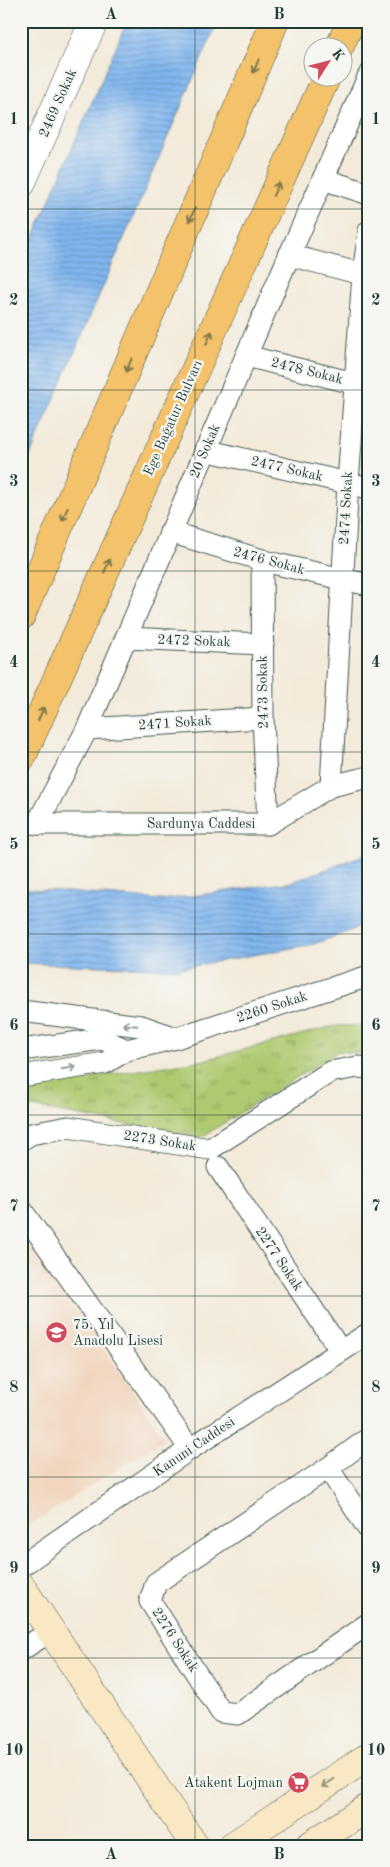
<svg xmlns="http://www.w3.org/2000/svg" width="390" height="1867" font-family="'Old Standard TT',serif">
	<style>
		.built { fill: #f1d5bd }
		.grass { fill: url(#grass-tufts); stroke: #678352 }
		.water { fill: url(#water-rules); stroke: #507991 }
		.lines { fill: none; stroke-linecap: round; stroke-linejoin: round }
		.minor-casing { stroke: #3f574d; stroke-width: 23 }
		.tertiary-casing { stroke: #3f574d; stroke-width: 29 }
		.secondary-casing { stroke: #3f574d; stroke-width: 29 }
		.primary-casing { stroke: #3f574d; stroke-width: 29 }
		.minor { stroke: #fff; stroke-width: 21 }
		.tertiary { stroke: #fff; stroke-width: 28 }
		.secondary { stroke: #fae7c3; stroke-width: 28 }
		.primary { stroke: #f3c26a; stroke-width: 28 }
		.oneway { stroke: #7e794c }
		.oneway2 { stroke: #8f9e9a }
		.oneway3 { stroke: #8c927c }
		.grid { fill: none; stroke: #1f3d34; stroke-width: 1; stroke-opacity: 0.55 }
		.labels { text-anchor: middle; dominant-baseline: central; stroke-width: 4.5; stroke-linejoin: round; paint-order: stroke }
		.street-label { font-size: 14px; fill: #1f3d34; stroke: #f6f6f2 }
		.poi-label { font-size: 14px; fill: #1f3d34; stroke: #f6f6f2; text-anchor: start }
		.neatline { fill: none; stroke: #1f3d34; stroke-width: 2 }
		.grid-label { font-size: 16px; text-anchor: middle; font-weight: bold; fill: #1f3d34 }
	</style>
	<defs>
		<pattern id="grass-tufts" width="24" height="20" patternUnits="userSpaceOnUse" patternTransform="scale(1.25)"><rect width="24" height="20" fill="#afc970"/><path d="M3 7l-1-3M5 7V3M7 7l1-3M15 17l-1-3M17 17v-4M19 17l1-3" fill="none" stroke="#8ea45d"/></pattern>
		<pattern id="water-rules" width="6" height="5" patternUnits="userSpaceOnUse" patternTransform="scale(1.25)"><rect width="6" height="5" fill="#80b5ee"/><path d="M0 2.5h6" fill="none" stroke="#6894c2"/></pattern>
	</defs>
	<rect width="100%" height="100%" fill="#f6f6f2"/>
	<filter id="ink" filterUnits="userSpaceOnUse"><feTurbulence type="fractalNoise" baseFrequency=".02" numOctaves="2"/><feDisplacementMap in="SourceGraphic" scale="10" xChannelSelector="R" yChannelSelector="G"/><feConvolveMatrix kernelMatrix="1 2 1 2 8 2 1 2 1" color-interpolation-filters="sRGB"/></filter>
	<filter id="wash" filterUnits="userSpaceOnUse"><feTurbulence type="fractalNoise" baseFrequency=".0096" numOctaves="4" result="noise"/><feDisplacementMap in="SourceGraphic" scale="20" xChannelSelector="R" yChannelSelector="G"/><feGaussianBlur stdDeviation="1.12" result="paint"/><feColorMatrix in="noise" values="0 0 0 0 0 0 0 0 0 0 0 0 0 0 0 0 0 1.4 0 .05"/><feComposite in="paint" operator="in"/></filter>
	<g filter="url(#wash)">
		<rect width="100%" height="100%" fill="#f3ead9"/>
		<path class="built" d="M21 1226 165 1439 21 1530Z"/>
		<path class="grass" d="M369 1025V1055L339 1051 200 1138 32 1107 21 1114V1088L204 1060 334 1026Z"/>
		<g class="water">
			<path d="M127 21H218L21 476V266Z"/>
			<path d="M369 853V924L314 944 177 969 21 963V888L162 900 292 882Z"/>
		</g>
	</g>
	<g filter="url(#ink)">
		<g class="lines">
			<defs>
				<g id="minor">
					<path d="M323 179 369 194"/>
					<path d="M289 255 369 276"/>
					<path d="M246 356 369 387"/>
					<path d="M205 450 369 488"/>
					<path d="M170 532 272 563 369 585"/>
					<path d="M262 560 263 718 268 824"/>
					<path d="M126 638 263 644"/>
					<path d="M87 729 263 718"/>
					<path d="M331 786 348 483 363 274 369 231"/>
					<path d="M21 821 37 824H268L331 786 369 777"/>
					<path d="M37 824 87 729 278 281 369 75"/>
					<path d="M21 1011 141 1026 176 1038"/>
					<path d="M21 1050 102 1039 127 1050"/>
					<path d="M21 1076 105 1063 127 1050 176 1038 369 976"/>
					<path d="M21 1140 31 1134 68 1127 210 1149 330 1072 358 1067 369 1068"/>
					<path d="M218 1167 340 1350"/>
					<path d="M21 1209 190 1449"/>
					<path d="M369 1438 328 1468 156 1583 150 1601 221 1712 238 1714 369 1623"/>
					<path d="M328 1468 369 1530"/>
					<path d="M21 1566 190 1449 369 1333"/>
					<path d="M21 1650 51 1631"/>
				</g>
				<path id="tertiary" d="M21 184 94 21"/>
				<g id="secondary">
					<path d="M21 1586 195 1846"/>
					<path d="M232 1846 369 1756"/>
					<path d="M309 1846 369 1807"/>
				</g>
				<g id="primary">
					<path d="M339 48 351 21"/>
					<path d="M21 616 275 21"/>
					<path d="M21 759 326 78"/>
				</g>
			</defs>
			<use href="#minor" class="minor-casing"/>
			<use href="#tertiary" class="tertiary-casing"/>
			<use href="#secondary" class="secondary-casing"/>
			<use href="#primary" class="primary-casing"/>
			<use href="#minor" class="minor"/>
			<use href="#tertiary" class="tertiary"/>
			<use href="#secondary" class="secondary"/>
			<use href="#primary" class="primary"/>
		</g>
		<defs><path id="oneway-shaft" d="M-6 0H5M1.5-3L5.5 0L1.5 3" fill="none" stroke-width="1.6" stroke-linecap="round" stroke-linejoin="round" transform="scale(1.25)"/></defs>
		<g class="oneway">
			<use href="#oneway-shaft" transform="translate(256 66) rotate(113)"/>
			<use href="#oneway-shaft" transform="translate(276 189) rotate(-66)"/>
			<use href="#oneway-shaft" transform="translate(192 215) rotate(113)"/>
			<use href="#oneway-shaft" transform="translate(209 338) rotate(-66)"/>
			<use href="#oneway-shaft" transform="translate(129 365) rotate(113)"/>
			<use href="#oneway-shaft" transform="translate(65 514) rotate(113)"/>
			<use href="#oneway-shaft" transform="translate(107 566) rotate(-66)"/>
			<use href="#oneway-shaft" transform="translate(41 714) rotate(-66)"/>
		</g>
		<g class="oneway2">
			<use href="#oneway-shaft" transform="translate(130 1025) rotate(-175)"/>
			<use href="#oneway-shaft" transform="translate(69 1068) rotate(-9)"/>
		</g>
		<use class="oneway3" href="#oneway-shaft" transform="translate(328 1783) rotate(147)"/>
	</g>
	<path class="grid" d="M195 21V1846M21 209H369M21 390H369M21 571H369M21 752H369M21 934H369M21 1115H369M21 1296H369M21 1477H369M21 1658H369"/>
	<defs>
		<symbol id="school-disc" viewBox="-11 -11 22 22"><circle r="9.5" fill="#d1495b" stroke="#f6f6f2"/><path d="M0-5L7-2L0 1L-7-2ZM-4 1L0 2.5L4 1V4Q0 6-4 4Z" fill="#fff"/></symbol>
		<symbol id="supermarket-disc" viewBox="-11 -11 22 22"><circle r="9.5" fill="#d1495b" stroke="#f6f6f2"/><path d="M-6-5.5h2.5l.6 2H6L4.5 2H-2.5L-4.4-4H-6ZM-1.5 3.2a1.3 1.3 0 1 0 .1 0ZM3 3.2a1.3 1.3 0 1 0 .1 0Z" fill="#fff"/></symbol>
	</defs>
	<g fill-rule="evenodd">
		<use href="#school-disc" x="44" y="1320" width="25" height="25"/>
		<use href="#supermarket-disc" x="286" y="1770" width="25" height="25"/>
	</g>
	<g class="labels">
		<g class="street-label">
			<text transform="translate(58 103) rotate(-66)">2469 Sokak</text>
			<text transform="translate(307 371) rotate(14)">2478 Sokak</text>
			<text transform="translate(173 418) rotate(-66)">Ege Bağatur Bulvarı</text>
			<text transform="translate(205 451) rotate(-67)">20 Sokak</text>
			<text transform="translate(287 469) rotate(13)">2477 Sokak</text>
			<text transform="translate(346 508) rotate(-87)">2474 Sokak</text>
			<text transform="translate(269 561) rotate(15)">2476 Sokak</text>
			<text transform="translate(194 641) rotate(2)">2472 Sokak</text>
			<text transform="translate(263 692) rotate(-91)">2473 Sokak</text>
			<text transform="translate(175 723) rotate(-4)">2471 Sokak</text>
			<text x="201" y="824">Sardunya Caddesi</text>
			<text transform="translate(272 1007) rotate(-18)">2260 Sokak</text>
			<text transform="translate(160 1141) rotate(9)">2273 Sokak</text>
			<text transform="translate(279 1259) rotate(56)">2277 Sokak</text>
			<text transform="translate(194 1447) rotate(-34)">Kanuni Caddesi</text>
			<text transform="translate(175 1640) rotate(57)">2276 Sokak</text>
		</g>
		<g class="poi-label">
			<text x="73" y="1325">75. Yıl<tspan x="73" dy="16">Anadolu Lisesi</tspan></text>
			<text x="283" y="1783" text-anchor="end">Atakent Lojman</text>
		</g>
	</g>
	<rect width="390" height="1867" fill="none" stroke="#f6f6f2" stroke-width="55"/>
	<g transform="translate(328 62) rotate(54)"><circle r="24" fill="#f6f6f2" stroke="#a0aca6"/>
	<path d="M0-4L9 19L0 12L-9 19Z" fill="#d1495b"/>
	<text y="-8" font-size="14" font-weight="bold" text-anchor="middle" fill="#1f3d34">K</text>
	</g>
	<rect x="28" y="28" width="334" height="1812" class="neatline"/>
	<g class="grid-label">
		<text x="111" y="19">A</text>
		<text x="279" y="19">B</text>
		<text x="14" y="124">1</text>
		<text x="376" y="124">1</text>
		<text x="14" y="305">2</text>
		<text x="376" y="305">2</text>
		<text x="14" y="486">3</text>
		<text x="376" y="486">3</text>
		<text x="14" y="667">4</text>
		<text x="376" y="667">4</text>
		<text x="14" y="849">5</text>
		<text x="376" y="849">5</text>
		<text x="14" y="1030">6</text>
		<text x="376" y="1030">6</text>
		<text x="14" y="1211">7</text>
		<text x="376" y="1211">7</text>
		<text x="14" y="1392">8</text>
		<text x="376" y="1392">8</text>
		<text x="14" y="1573">9</text>
		<text x="376" y="1573">9</text>
		<text x="14" y="1755">10</text>
		<text x="376" y="1755">10</text>
		<text x="111" y="1859">A</text>
		<text x="279" y="1859">B</text>
	</g>
</svg>
